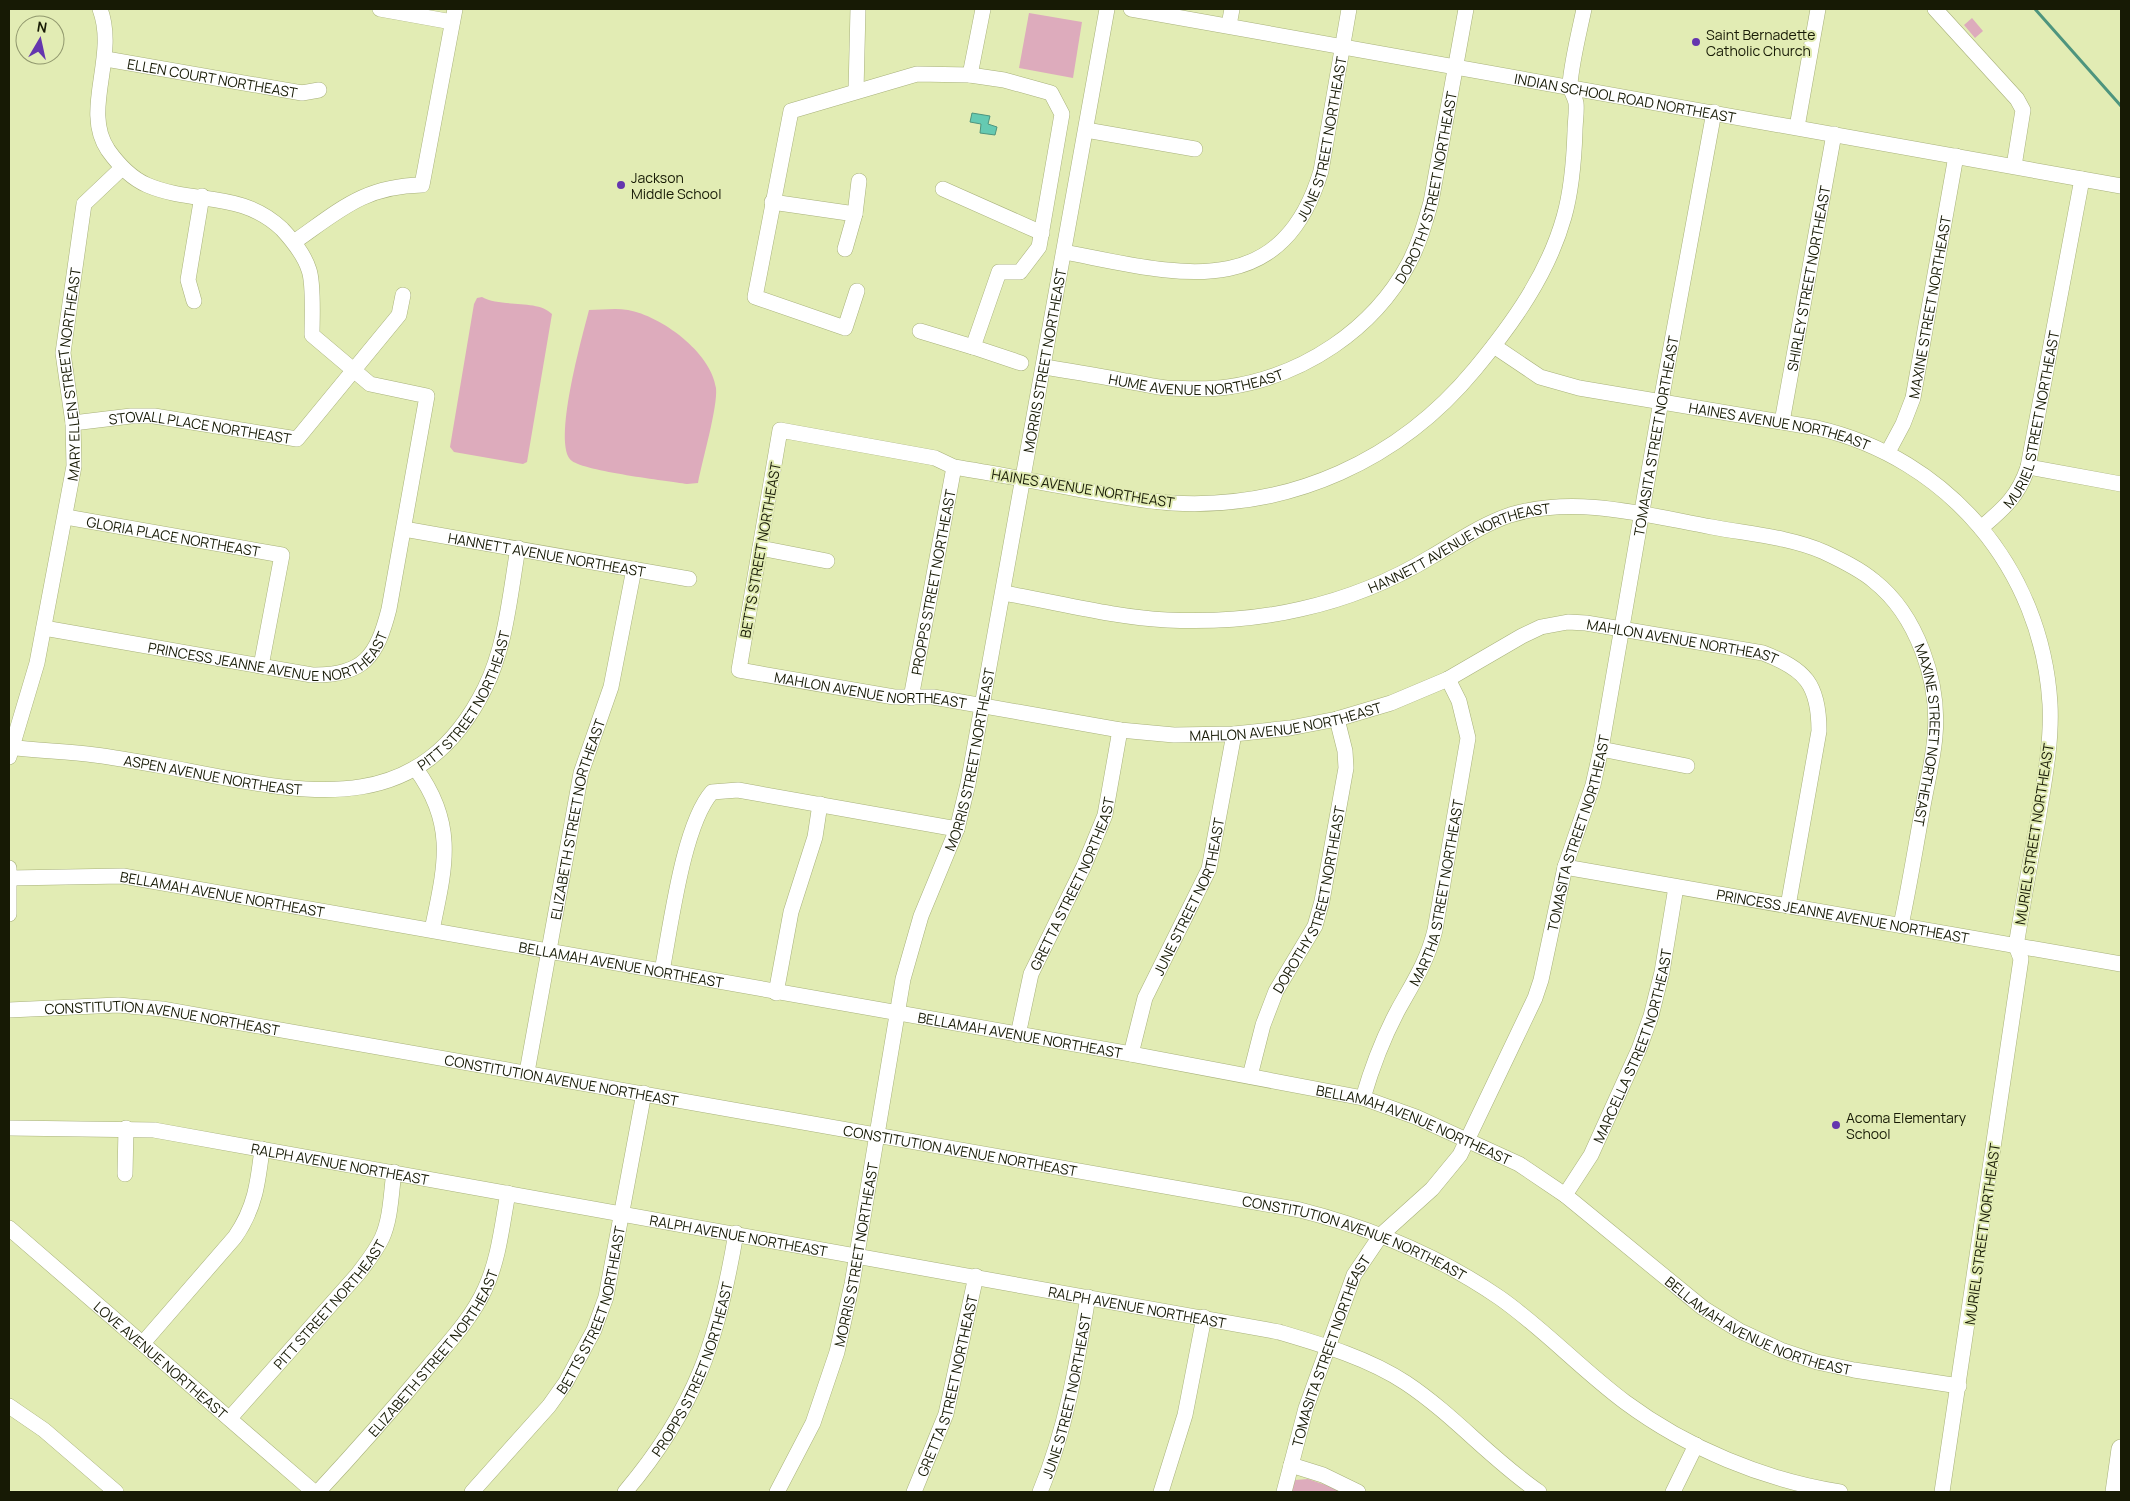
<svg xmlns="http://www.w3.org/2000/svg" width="2130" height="1501" font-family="Manrope,sans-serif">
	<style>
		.green { fill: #ddabbc }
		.water { fill: #65cab2; stroke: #4e957e }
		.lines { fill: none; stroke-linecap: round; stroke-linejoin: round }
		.stream { stroke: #4e957e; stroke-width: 3 }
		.minor-casing { stroke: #a8b17b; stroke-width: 16 }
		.major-casing { stroke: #a8b17b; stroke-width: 20 }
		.minor { stroke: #fff; stroke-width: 15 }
		.major { stroke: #fff; stroke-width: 19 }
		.poi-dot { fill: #6436ae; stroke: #e2ecb4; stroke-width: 2 }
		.labels { text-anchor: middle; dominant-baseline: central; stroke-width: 4; stroke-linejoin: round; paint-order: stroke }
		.poi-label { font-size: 14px; fill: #171a05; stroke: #e2ecb4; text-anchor: start }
		.street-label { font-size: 14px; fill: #171a05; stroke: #e2ecb4 }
	</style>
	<rect width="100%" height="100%" fill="#e2ecb4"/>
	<g class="green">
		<path d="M1029 13 1082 22 1073 78 1019 68Z"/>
		<path d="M1972 18 1983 31 1975 38 1964 25Z"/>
		<path d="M482 297C502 308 538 299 552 314L527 462 523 464 454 452 450 447 474 304 477 298Z"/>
		<path d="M589 310C602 310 615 308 628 310 661 316 711 352 716 388 718 407 702 461 698 483L687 484C667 481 585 471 572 461 551 446 583 334 589 310Z"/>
		<path d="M1308 1479 1346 1492H1291L1295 1480Z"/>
	</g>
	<path class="water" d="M972 113 990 116 988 124 997 127 995 135 980 133 981 124 970 122Z"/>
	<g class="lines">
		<path class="stream" d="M2035 9 2121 106"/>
		<defs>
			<g id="minor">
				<path d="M380 9 452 22"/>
				<path id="s1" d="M1131 9 2121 186"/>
				<path id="s2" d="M1584 9C1579 33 1572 60 1570 84 1570 91 1575 96 1576 103 1577 112 1575 122 1575 131 1574 161 1572 189 1564 217 1548 274 1513 323 1475 369 1400 460 1291 510 1172 503 1142 501 1112 495 1082 490 1039 482 997 474 954 467L935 458 780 430 739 670 894 697H933L1120 730 1174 735 1234 734 1290 728 1337 719 1391 703 1448 679 1522 636 1541 627 1568 622 1586 623 1763 653C1805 669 1819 684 1819 731L1788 906"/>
				<path d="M1935 9 2017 99 2023 110 2014 166"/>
				<path d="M1229 25 1232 9"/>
				<path id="s3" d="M106 59 302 93 319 90"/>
				<path d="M970 75 1004 80 1051 93 1062 114 1039 247 1020 272H999L973 347 1021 363"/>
				<path d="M856 91 858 9"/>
				<path d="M1797 127 1818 9"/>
				<path d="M1086 130 1195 149"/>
				<path d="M943 189 1042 233"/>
				<path d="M772 202 855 214"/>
				<path d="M294 242C340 210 364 186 422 185L455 9"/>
				<path d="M845 249 855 214 859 181"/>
				<path id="s4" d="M1064 252C1171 272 1280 308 1321 171L1349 9"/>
				<path d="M857 291 845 328 755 297 791 111 917 74 970 75 983 9"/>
				<path d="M194 301 188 280 202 196"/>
				<path d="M920 331 973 347"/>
				<path id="s5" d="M1494 346 1540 377 1579 388 1817 428C1948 458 2042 569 2050 704 2052 743 2044 782 2038 820 2030 862 2023 904 2016 946L2021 959 1942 1492"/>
				<path id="s6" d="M1044 367C1071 371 1099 376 1126 381 1140 383 1154 387 1167 388 1187 389 1209 390 1228 387 1303 376 1373 330 1409 263 1419 244 1425 223 1431 202L1466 9"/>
				<path id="s7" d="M1782 422 1834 134"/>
				<path id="s8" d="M73 423 131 416H154L297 439 399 315 403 295"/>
				<path id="s9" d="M1888 452 1903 424 1913 398 1956 156"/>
				<path d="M2028 467 2121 484"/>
				<path id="s10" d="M66 517 282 555 261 666"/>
				<path id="s11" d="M1981 528C2003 509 2018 497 2028 467L2082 179"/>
				<path id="s12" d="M404 529 689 579"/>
				<path d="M760 548 827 561"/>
				<path id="s13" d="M1003 593C1057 602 1112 617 1167 620 1211 622 1258 619 1301 609 1346 599 1391 581 1431 557 1457 542 1481 525 1510 515 1576 495 1646 515 1712 527 1749 534 1790 537 1824 552 1841 560 1860 569 1874 581 1917 615 1940 682 1935 736 1933 761 1926 787 1922 812 1915 850 1909 888 1901 925"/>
				<path id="s14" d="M44 628 312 675C364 676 377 656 389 609L427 396 370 384 312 335C312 319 314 284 309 270 304 254 293 241 282 229 241 190 194 205 147 185 131 178 118 164 108 150 81 110 118 57 100 9"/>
				<path id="s15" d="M911 698 954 467"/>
				<path id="s16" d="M9 747C37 751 67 751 95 755 118 758 140 762 162 766 288 788 414 831 485 688 506 646 510 594 518 548"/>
				<path d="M1601 749 1687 766"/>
				<path id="s17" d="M9 757 37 663 74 466 73 423 63 353 84 204 122 168"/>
				<path d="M416 769C457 825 445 867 432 930"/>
				<path id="s18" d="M1565 867 2121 964"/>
				<path id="s19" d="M10 878 123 876 1131 1054 1363 1098 1416 1117 1519 1164 1565 1195 1703 1308 1740 1331 1781 1350 1817 1362 1854 1370 1959 1386"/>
				<path d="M9 914V868"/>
				<path d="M662 971C671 925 683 825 712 792L738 790 957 829"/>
				<path d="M776 993 791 912 815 837 820 804"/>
				<path id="s20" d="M9 1010 118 1005 162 1009 1300 1210C1371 1228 1439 1256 1500 1298 1544 1329 1582 1370 1625 1402 1687 1448 1764 1480 1840 1492"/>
				<path id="s21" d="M1018 1035 1031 974 1084 866 1105 815 1120 730"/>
				<path id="s22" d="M1131 1054 1145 998 1209 869 1234 734"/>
				<path id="s23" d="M527 1072 581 773 611 687 634 569"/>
				<path id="s24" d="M1250 1076 1263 1025 1276 991 1315 926 1322 901 1346 768 1345 751 1337 719"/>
				<path id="s25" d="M1363 1098C1372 1067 1383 1038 1398 1010 1413 983 1428 960 1435 930L1468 738 1459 701 1448 679"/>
				<path id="s26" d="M9 1128 154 1130 1279 1332C1323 1345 1368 1358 1406 1383 1454 1415 1492 1460 1539 1492"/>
				<path d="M125 1174 126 1128"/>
				<path id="s27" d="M1565 1195 1591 1155 1639 1049 1651 1016 1662 972 1676 887"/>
				<path id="s28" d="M9 1228 314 1492"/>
				<path d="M143 1343 235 1237C255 1208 258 1183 262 1149"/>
				<path d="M9 1406 44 1430 116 1492"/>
				<path id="s29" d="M230 1418 358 1274C367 1262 376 1251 382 1238 391 1218 391 1193 394 1172"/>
				<path d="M1291 1465 1323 1475 1358 1492"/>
				<path id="s30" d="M318 1492C356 1451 393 1409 429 1366 449 1342 472 1318 485 1289 499 1259 502 1225 508 1193"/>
				<path id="s31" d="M472 1492 549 1406 566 1382 594 1330 606 1297 644 1093"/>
				<path id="s32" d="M625 1492C696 1408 718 1340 736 1233"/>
				<path id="s33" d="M777 1492 813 1423 837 1352 852 1284 903 979 921 916 957 829 968 784 1107 9"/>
				<path id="s34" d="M914 1492 946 1414 976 1276"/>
				<path id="s35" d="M1040 1492C1066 1430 1077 1363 1088 1297"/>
				<path d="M1161 1492 1185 1415 1204 1317"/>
				<path id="s36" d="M1284 1492 1306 1408 1354 1275 1381 1235 1432 1189 1460 1155 1535 998 1541 980 1565 867 1593 785 1601 749 1661 401 1714 112"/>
				<path d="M1673 1492 1696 1445"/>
			</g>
			<path id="major" d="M2115 1492 2121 1449"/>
		</defs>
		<use href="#minor" class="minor-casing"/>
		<use href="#major" class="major-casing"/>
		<use href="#minor" class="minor"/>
		<use href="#major" class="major"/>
	</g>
	<g class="poi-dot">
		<circle cx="1696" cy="42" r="5"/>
		<circle cx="621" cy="185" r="5"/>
		<circle cx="1836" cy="1125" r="5"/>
	</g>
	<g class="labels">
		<g class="poi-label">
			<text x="1706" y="34">Saint Bernadette<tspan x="1706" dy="16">Catholic Church</tspan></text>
			<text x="631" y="177">Jackson<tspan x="631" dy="16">Middle School</tspan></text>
			<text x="1846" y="1117">Acoma Elementary<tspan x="1846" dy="16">School</tspan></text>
		</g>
		<g class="street-label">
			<text stroke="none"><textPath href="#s3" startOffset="108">ELLEN COURT NORTHEAST</textPath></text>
			<text stroke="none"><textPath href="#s1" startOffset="502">INDIAN SCHOOL ROAD NORTHEAST</textPath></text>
			<text stroke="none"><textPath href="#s4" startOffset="340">JUNE STREET NORTHEAST</textPath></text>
			<text stroke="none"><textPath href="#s6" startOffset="491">DOROTHY STREET NORTHEAST</textPath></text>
			<text stroke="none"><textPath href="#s7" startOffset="146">SHIRLEY STREET NORTHEAST</textPath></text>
			<text stroke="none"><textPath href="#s9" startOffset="152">MAXINE STREET NORTHEAST</textPath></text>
			<text stroke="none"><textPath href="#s33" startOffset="1168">MORRIS STREET NORTHEAST</textPath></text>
			<text stroke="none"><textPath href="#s17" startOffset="391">MARY ELLEN STREET NORTHEAST</textPath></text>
			<text stroke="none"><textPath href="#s6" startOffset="154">HUME AVENUE NORTHEAST</textPath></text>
			<text stroke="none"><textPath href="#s11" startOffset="125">MURIEL STREET NORTHEAST</textPath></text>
			<text stroke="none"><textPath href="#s5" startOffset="300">HAINES AVENUE NORTHEAST</textPath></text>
			<text stroke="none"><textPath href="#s8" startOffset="128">STOVALL PLACE NORTHEAST</textPath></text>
			<text stroke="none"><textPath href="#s36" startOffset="1139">TOMASITA STREET NORTHEAST</textPath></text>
			<text transform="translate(1083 488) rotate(9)">HAINES AVENUE NORTHEAST</text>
			<text stroke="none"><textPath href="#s10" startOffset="109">GLORIA PLACE NORTHEAST</textPath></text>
			<text stroke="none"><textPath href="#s13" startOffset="472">HANNETT AVENUE NORTHEAST</textPath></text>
			<text transform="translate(760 550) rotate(-80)">BETTS STREET NORTHEAST</text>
			<text stroke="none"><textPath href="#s12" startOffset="145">HANNETT AVENUE NORTHEAST</textPath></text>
			<text stroke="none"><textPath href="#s15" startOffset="118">PROPPS STREET NORTHEAST</textPath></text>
			<text stroke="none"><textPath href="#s14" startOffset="234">PRINCESS JEANNE AVENUE NORTHEAST</textPath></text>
			<text stroke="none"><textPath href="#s2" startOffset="2349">MAHLON AVENUE NORTHEAST</textPath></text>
			<text stroke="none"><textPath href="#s2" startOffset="1509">MAHLON AVENUE NORTHEAST</textPath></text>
			<text stroke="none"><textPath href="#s16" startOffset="499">PITT STREET NORTHEAST</textPath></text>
			<text stroke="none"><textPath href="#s2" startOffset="1929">MAHLON AVENUE NORTHEAST</textPath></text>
			<text stroke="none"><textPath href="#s13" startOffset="1080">MAXINE STREET NORTHEAST</textPath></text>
			<text stroke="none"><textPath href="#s33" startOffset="762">MORRIS STREET NORTHEAST</textPath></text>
			<text stroke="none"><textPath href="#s16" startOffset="206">ASPEN AVENUE NORTHEAST</textPath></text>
			<text stroke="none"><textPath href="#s23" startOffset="258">ELIZABETH STREET NORTHEAST</textPath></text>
			<text stroke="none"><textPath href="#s36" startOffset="734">TOMASITA STREET NORTHEAST</textPath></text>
			<text transform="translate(2034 834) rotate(-81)">MURIEL STREET NORTHEAST</text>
			<text stroke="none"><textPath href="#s21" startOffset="162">GRETTA STREET NORTHEAST</textPath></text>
			<text stroke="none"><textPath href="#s25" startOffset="220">MARTHA STREET NORTHEAST</textPath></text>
			<text stroke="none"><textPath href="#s19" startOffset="214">BELLAMAH AVENUE NORTHEAST</textPath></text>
			<text stroke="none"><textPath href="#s22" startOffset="169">JUNE STREET NORTHEAST</textPath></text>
			<text stroke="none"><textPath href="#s24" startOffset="188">DOROTHY STREET NORTHEAST</textPath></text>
			<text stroke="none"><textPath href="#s18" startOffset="282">PRINCESS JEANNE AVENUE NORTHEAST</textPath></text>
			<text stroke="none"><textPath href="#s19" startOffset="619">BELLAMAH AVENUE NORTHEAST</textPath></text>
			<text stroke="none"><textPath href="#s20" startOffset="154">CONSTITUTION AVENUE NORTHEAST</textPath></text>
			<text stroke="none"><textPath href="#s19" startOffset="1024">BELLAMAH AVENUE NORTHEAST</textPath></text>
			<text stroke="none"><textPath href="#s27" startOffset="165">MARCELLA STREET NORTHEAST</textPath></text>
			<text stroke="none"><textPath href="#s20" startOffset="559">CONSTITUTION AVENUE NORTHEAST</textPath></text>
			<text stroke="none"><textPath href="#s19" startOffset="1429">BELLAMAH AVENUE NORTHEAST</textPath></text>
			<text stroke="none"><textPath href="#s20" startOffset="964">CONSTITUTION AVENUE NORTHEAST</textPath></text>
			<text stroke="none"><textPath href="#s26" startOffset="334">RALPH AVENUE NORTHEAST</textPath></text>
			<text stroke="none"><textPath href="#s26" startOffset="739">RALPH AVENUE NORTHEAST</textPath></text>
			<text transform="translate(1982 1234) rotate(-82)">MURIEL STREET NORTHEAST</text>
			<text stroke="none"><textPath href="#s20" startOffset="1369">CONSTITUTION AVENUE NORTHEAST</textPath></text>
			<text stroke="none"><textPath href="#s33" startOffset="252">MORRIS STREET NORTHEAST</textPath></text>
			<text stroke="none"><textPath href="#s29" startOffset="151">PITT STREET NORTHEAST</textPath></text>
			<text stroke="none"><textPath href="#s26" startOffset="1144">RALPH AVENUE NORTHEAST</textPath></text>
			<text stroke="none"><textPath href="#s31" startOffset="222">BETTS STREET NORTHEAST</textPath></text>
			<text stroke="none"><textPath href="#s19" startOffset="1834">BELLAMAH AVENUE NORTHEAST</textPath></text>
			<text stroke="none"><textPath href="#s30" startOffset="181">ELIZABETH STREET NORTHEAST</textPath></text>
			<text stroke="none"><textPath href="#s36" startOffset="149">TOMASITA STREET NORTHEAST</textPath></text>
			<text stroke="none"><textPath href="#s28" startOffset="201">LOVE AVENUE NORTHEAST</textPath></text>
			<text stroke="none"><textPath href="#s32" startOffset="142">PROPPS STREET NORTHEAST</textPath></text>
			<text stroke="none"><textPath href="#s34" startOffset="112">GRETTA STREET NORTHEAST</textPath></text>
			<text stroke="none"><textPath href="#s35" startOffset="100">JUNE STREET NORTHEAST</textPath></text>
		</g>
	</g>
	<rect width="2130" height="1501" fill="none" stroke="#171a05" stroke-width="20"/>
	<g transform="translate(40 40) rotate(9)"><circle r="24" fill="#e2ecb4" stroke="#91986e"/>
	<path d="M0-4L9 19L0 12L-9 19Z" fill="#6436ae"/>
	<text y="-8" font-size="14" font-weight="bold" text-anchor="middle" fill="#171a05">N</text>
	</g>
</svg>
